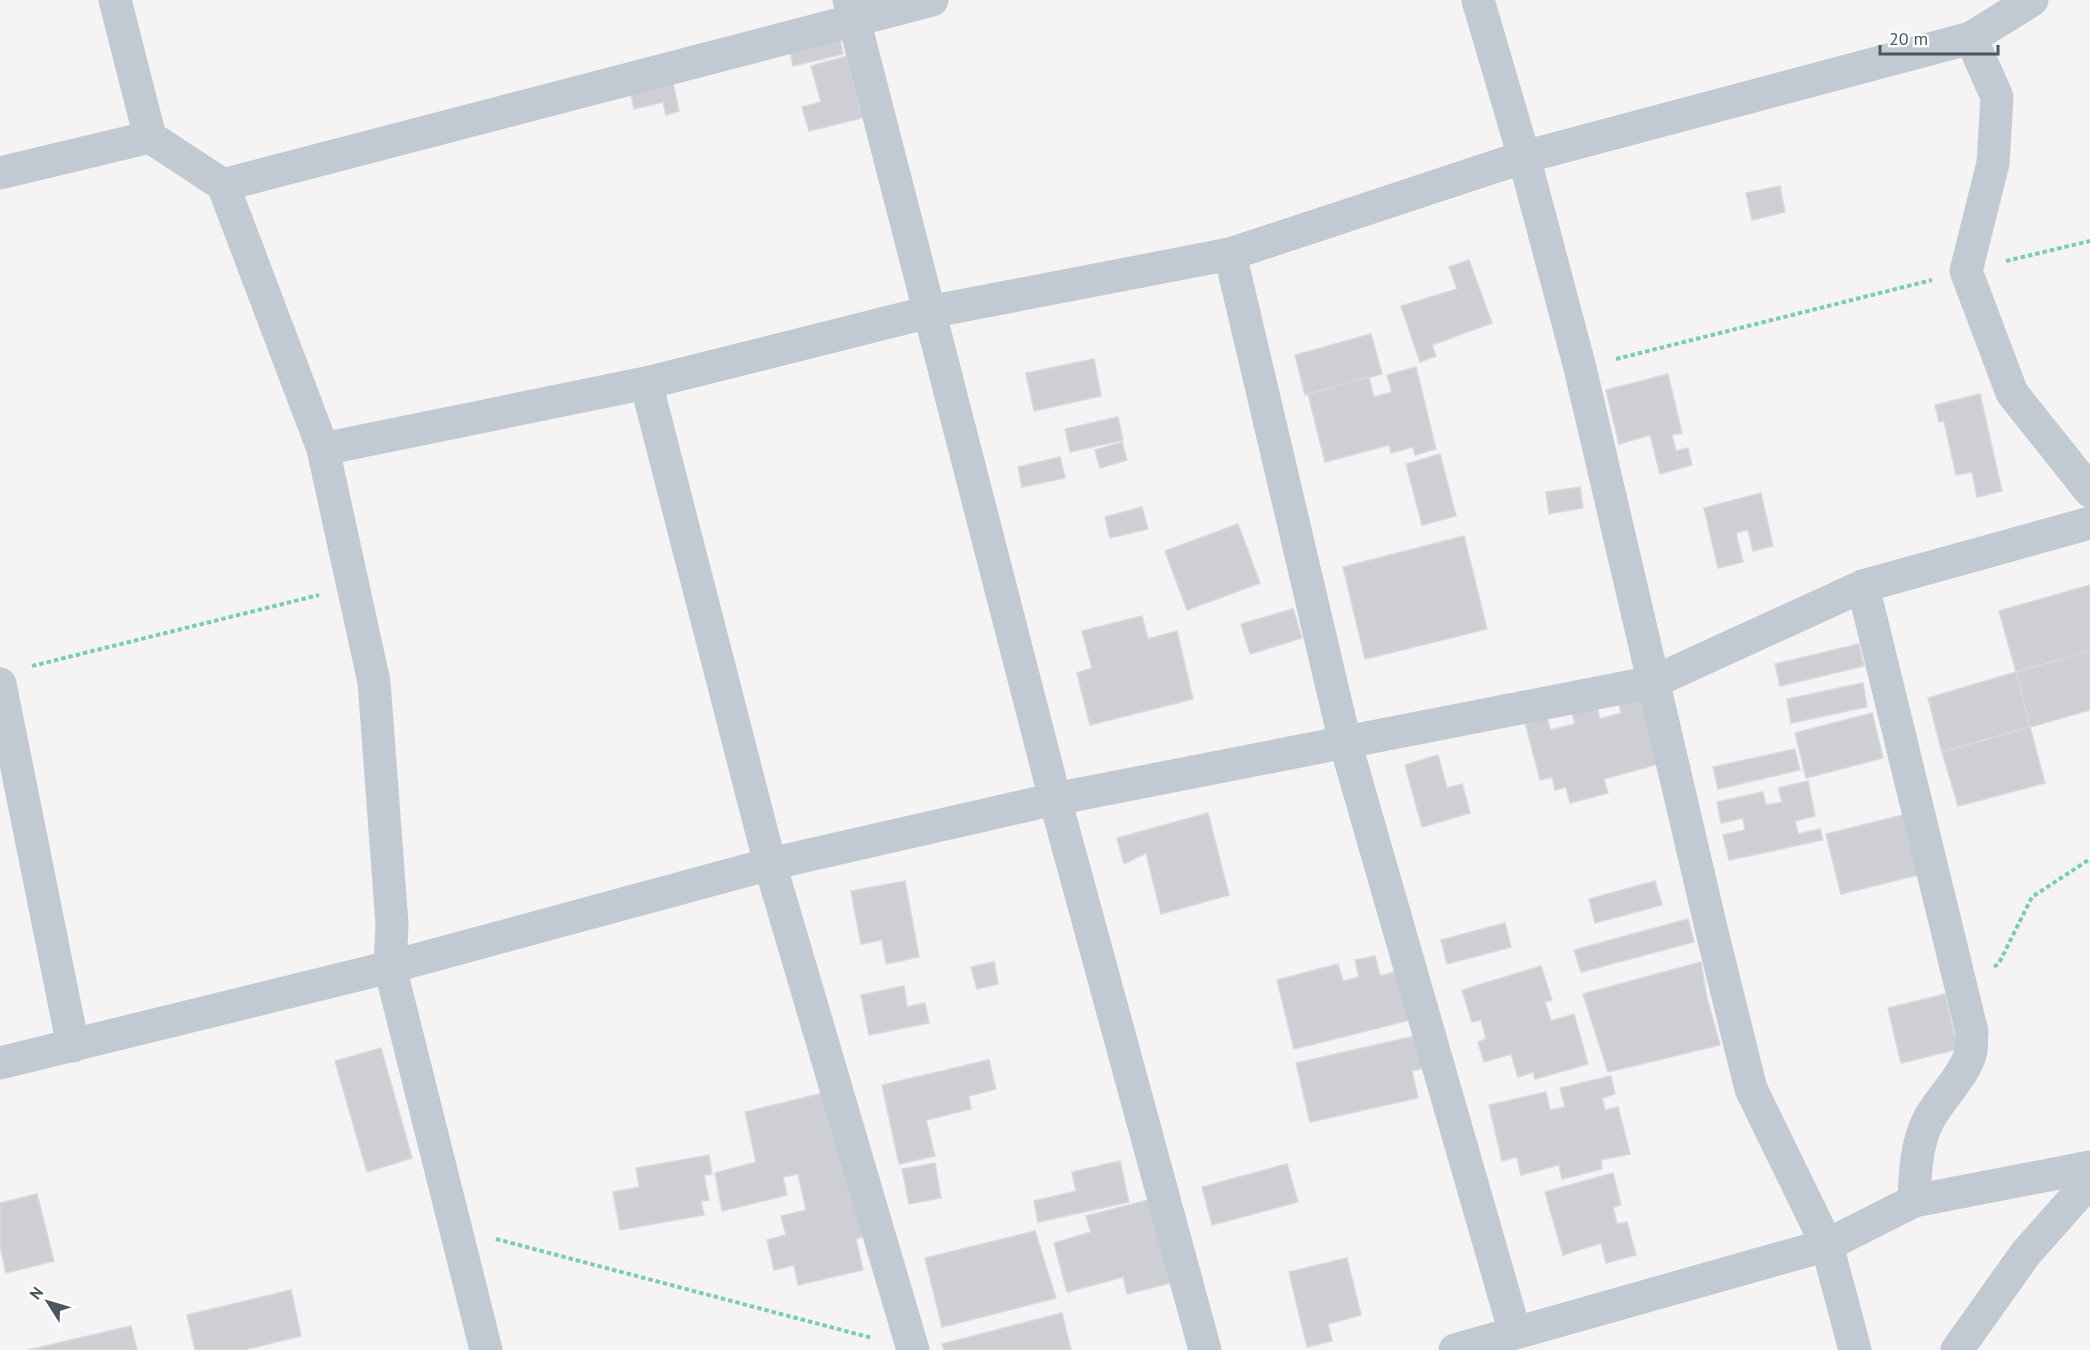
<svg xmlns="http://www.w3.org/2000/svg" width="2090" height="1350" font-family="'PT Sans',sans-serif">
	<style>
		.building { fill: #cdcfd5; stroke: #d7d9de; stroke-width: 1.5 }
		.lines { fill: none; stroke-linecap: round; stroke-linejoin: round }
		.path { stroke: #7ad0a6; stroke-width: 4; stroke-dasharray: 4.5 3; stroke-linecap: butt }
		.minor { stroke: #c1cad2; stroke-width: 33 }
	</style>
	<rect width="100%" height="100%" fill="#f5f3f3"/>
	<g class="building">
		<path d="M838 30 843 54 793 66 788 41Z"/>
		<path d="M847 56 862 118 809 131 802 107 821 102 811 66Z"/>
		<path d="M671 74 679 111 666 115 663 102 634 109 629 84Z"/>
		<path d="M1780 186 1785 212 1752 220 1746 193Z"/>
		<path d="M1469 260 1492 323 1432 345 1436 356 1420 362 1401 306 1457 289 1449 267Z"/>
		<path d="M1371 334 1382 374 1305 395 1295 355Z"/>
		<path d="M1094 359 1101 396 1034 411 1026 373Z"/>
		<path d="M1416 367 1436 449 1415 455 1413 447 1391 453 1389 445 1325 462 1308 394 1369 377 1374 397 1392 392 1387 375Z"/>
		<path d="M1668 374 1682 433 1672 435 1676 451 1688 448 1692 465 1660 474 1650 435 1619 444 1606 390Z"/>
		<path d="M1980 394 2002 491 1977 497 1972 472 1956 475 1944 421 1939 422 1935 405Z"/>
		<path d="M1118 417 1123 440 1070 452 1065 429Z"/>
		<path d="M1122 442 1127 460 1100 468 1095 450Z"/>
		<path d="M1440 454 1456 516 1422 525 1406 464Z"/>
		<path d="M1060 457 1065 478 1022 487 1018 467Z"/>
		<path d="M1580 487 1583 508 1549 514 1546 492Z"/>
		<path d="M1761 493 1773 546 1753 551 1748 530 1736 533 1743 562 1718 568 1704 508Z"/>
		<path d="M1142 507 1148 529 1110 538 1105 517Z"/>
		<path d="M1238 524 1260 583 1187 610 1165 551Z"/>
		<path d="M1464 536 1487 629 1365 659 1343 567Z"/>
		<path d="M2090 585V651L2016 672 1999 611Z"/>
		<path d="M1293 609 1302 638 1250 654 1241 624Z"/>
		<path d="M1142 616 1148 639 1177 631 1193 699 1090 725 1077 673 1092 668 1082 631Z"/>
		<path d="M1859 644 1864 666 1780 686 1775 664Z"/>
		<path d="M2090 651V710L2030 727 2016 672Z"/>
		<path d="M2016 672 2030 727 1942 752 1928 698Z"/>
		<path d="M1863 683 1867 707 1791 723 1787 699Z"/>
		<path d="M1648 695 1666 762 1604 779 1608 793 1570 803 1566 787 1555 790 1552 777 1540 780 1524 718 1546 713 1550 730 1575 724 1572 713 1597 707 1600 719 1621 713 1617 696Z"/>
		<path d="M1872 713 1883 758 1806 778 1795 733Z"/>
		<path d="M2030 727 2045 783 1958 806 1942 752Z"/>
		<path d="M1795 749 1800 770 1718 789 1713 767Z"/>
		<path d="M1438 755 1447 788 1462 784 1470 813 1422 827 1405 765Z"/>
		<path d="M1808 781 1815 816 1795 821 1798 834 1820 829 1823 840 1729 860 1723 835 1745 830 1743 818 1721 823 1717 802 1763 792 1766 805 1782 802 1778 788Z"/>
		<path d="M1208 813 1229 895 1161 914 1146 853 1124 864 1117 838Z"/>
		<path d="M1907 814 1922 874 1841 894 1826 834Z"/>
		<path d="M905 881 919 957 886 964 882 940 861 944 851 891Z"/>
		<path d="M1655 881 1662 905 1595 923 1589 899Z"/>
		<path d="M1688 919 1694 942 1581 972 1574 950Z"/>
		<path d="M1505 923 1511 947 1447 964 1441 940Z"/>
		<path d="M1375 956 1380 976 1402 970 1414 1019 1294 1049 1277 980 1338 964 1343 981 1359 977 1355 960Z"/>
		<path d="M994 962 998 984 977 989 971 967Z"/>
		<path d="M1701 962 1707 998 1720 1045 1608 1072 1583 994Z"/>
		<path d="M1541 966 1552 1000 1545 1002 1551 1021 1574 1014 1588 1064 1535 1079 1533 1072 1518 1077 1511 1054 1484 1062 1478 1042 1486 1039 1481 1020 1472 1022 1462 990Z"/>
		<path d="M904 986 907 1007 925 1003 929 1023 869 1035 861 995Z"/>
		<path d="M1945 994 1958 1049 1901 1063 1888 1008Z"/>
		<path d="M1420 1035 1428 1067 1412 1071 1418 1098 1310 1122 1296 1063Z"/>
		<path d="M381 1048 412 1158 367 1172 335 1061Z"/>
		<path d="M989 1060 996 1089 969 1096 971 1109 926 1120 935 1156 899 1164 882 1085Z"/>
		<path d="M1611 1076 1615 1094 1602 1098 1605 1110 1618 1107 1630 1154 1601 1160 1602 1169 1562 1179 1559 1165 1521 1175 1517 1157 1502 1161 1489 1105 1546 1092 1550 1110 1565 1107 1560 1088Z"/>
		<path d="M832 1091 866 1236 856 1239 863 1270 798 1285 794 1265 774 1270 767 1240 786 1235 781 1216 806 1210 798 1174 783 1177 787 1195 722 1211 715 1173 756 1162 745 1112Z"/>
		<path d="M709 1155 712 1174 704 1175 709 1200 701 1201 704 1215 620 1230 613 1192 639 1187 636 1168Z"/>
		<path d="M1120 1161 1129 1202 1038 1222 1034 1201 1076 1191 1072 1172Z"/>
		<path d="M935 1163 941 1198 909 1204 902 1169Z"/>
		<path d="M1287 1164 1298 1202 1212 1225 1202 1187Z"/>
		<path d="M1613 1173 1621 1205 1613 1207 1617 1224 1627 1222 1636 1255 1606 1263 1601 1243 1563 1255 1545 1192Z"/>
		<path d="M37 1194 54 1261 6 1273 0 1246V1203Z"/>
		<path d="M1156 1198 1178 1281 1127 1294 1123 1277 1067 1292 1054 1243 1091 1232 1086 1216Z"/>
		<path d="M1035 1231 1056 1298 942 1327 925 1258Z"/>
		<path d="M1347 1258 1361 1315 1328 1324 1332 1341 1307 1347 1289 1272Z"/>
		<path d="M291 1290 301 1336 244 1350H195L187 1315Z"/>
		<path d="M1062 1313 1071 1350H944L942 1344Z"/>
		<path d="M131 1326 137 1350H28Z"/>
	</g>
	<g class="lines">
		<g class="path">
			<path d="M2006 261 2090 241"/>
			<path d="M1616 359 1932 280"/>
			<path d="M32 666 319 595"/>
			<path d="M1994 967 1999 963 2032 897 2090 859"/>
			<path d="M496 1239 872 1338"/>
		</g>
		<g class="minor">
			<path d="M115 0 150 137"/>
			<path d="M849 0 1055 799 1205 1350"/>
			<path d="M1478 0 1524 157 1580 368 1712 932 1751 1089 1827 1245 1855 1350"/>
			<path d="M1971 38 1997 97 1993 163 1966 271 2012 393 2090 491"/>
			<path d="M0 173 150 137 223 185 323 449 374 682 392 924 390 967 486 1350"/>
			<path d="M223 185 932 0"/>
			<path d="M1230 254 1345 742 1515 1333"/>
			<path d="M646 383 770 864 913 1350"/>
			<path d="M323 449 646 383 929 312 1230 254 1524 157 1971 38 2032 0"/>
			<path d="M1863 586 1972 1032C1971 1038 1972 1045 1971 1051 1966 1074 1941 1097 1929 1119 1916 1143 1915 1174 1914 1201"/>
			<path d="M0 684 73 1046"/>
			<path d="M0 1063 390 967 770 864 1055 799 1653 682 1863 586 2090 523"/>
			<path d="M1455 1350 1827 1245 1914 1201 2090 1167"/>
			<path d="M1957 1350 2026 1253 2090 1181"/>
		</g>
	</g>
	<g transform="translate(48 1302) rotate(307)" stroke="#ffffff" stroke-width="4.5" paint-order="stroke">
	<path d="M0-4.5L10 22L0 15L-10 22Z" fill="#4a5661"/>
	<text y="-9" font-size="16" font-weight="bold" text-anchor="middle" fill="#4a5661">N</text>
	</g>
	<path d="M1880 45v9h118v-9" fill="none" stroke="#4a5661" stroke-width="3"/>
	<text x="1889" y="45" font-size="18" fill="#4a5661" stroke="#ffffff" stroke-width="4.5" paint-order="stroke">20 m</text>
</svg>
